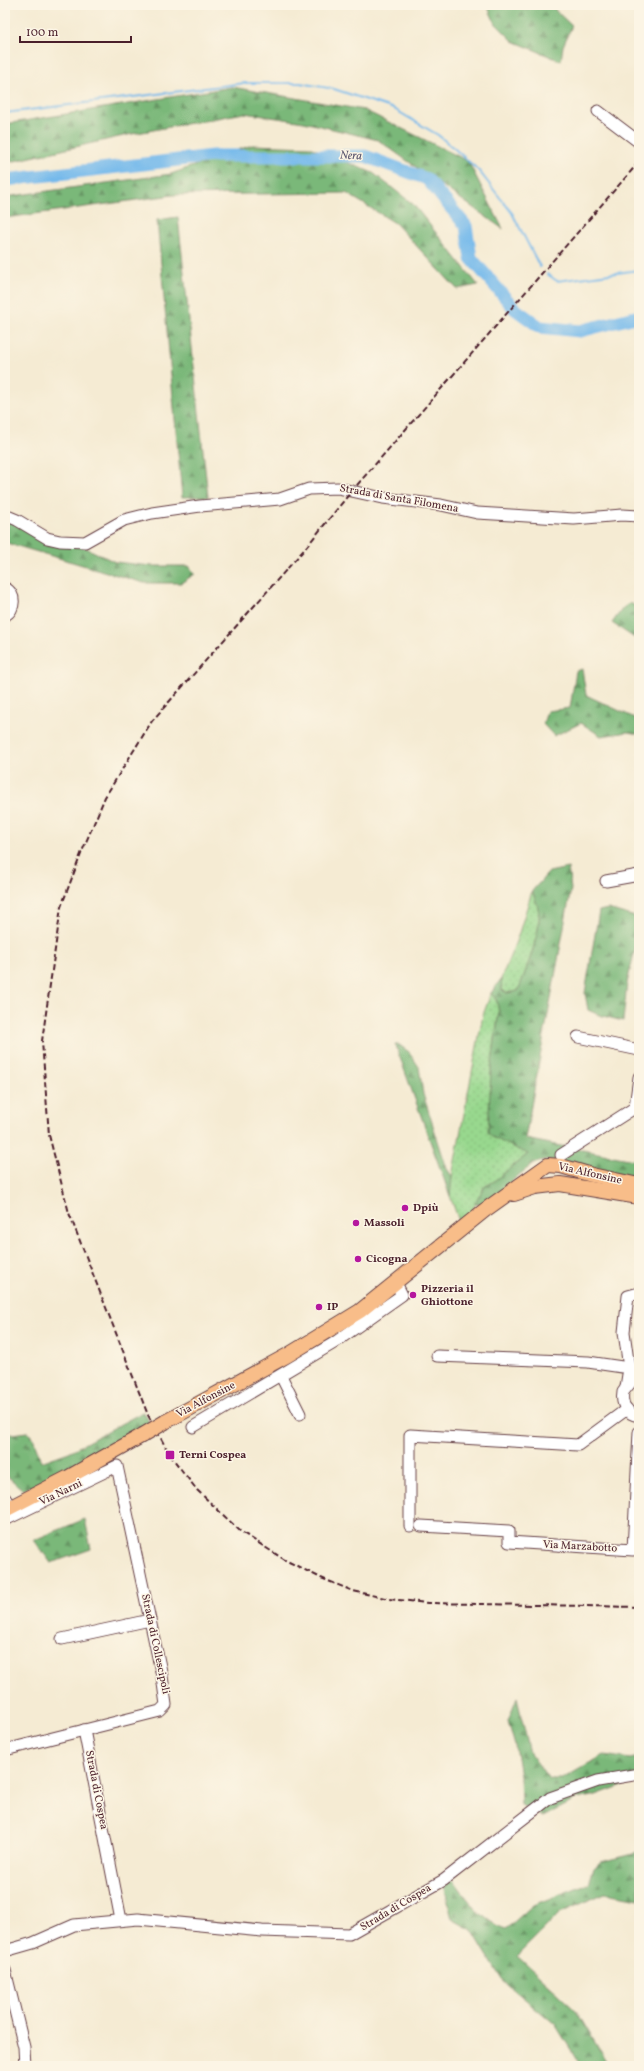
<svg xmlns="http://www.w3.org/2000/svg" width="644" height="2071" font-family="Vollkorn,serif">
	<style>
		.green { fill: url(#green-dots); stroke: #717c5c }
		.forest { fill: url(#forest-firs); stroke: #626c52 }
		.lines { fill: none; stroke-linecap: round; stroke-linejoin: round }
		.stream { stroke: #75b9eb; stroke-width: 2 }
		.river { stroke: #75b9eb; stroke-width: 13 }
		.minor-casing { stroke: #643e44; stroke-width: 13 }
		.major-casing { stroke: #643e44; stroke-width: 16 }
		.minor { stroke: #fff; stroke-width: 11 }
		.major { stroke: #f8bd89; stroke-width: 14 }
		.rail { stroke: #4a1f2b; stroke-width: 2; stroke-dasharray: 6 3; stroke-linecap: butt }
		.major-bridge-casing { stroke: #643e44; stroke-width: 16; stroke-linecap: butt }
		.major-bridge { stroke: #f8bd89; stroke-width: 14 }
		.poi-dot { fill: #b5179e; stroke: #fcf5e5; stroke-width: 1.5 }
		.labels { text-anchor: middle; dominant-baseline: central; stroke-width: 3; stroke-linejoin: round; paint-order: stroke }
		.street-label { font-size: 11px; fill: #4a1f2b; stroke: #fcf5e5 }
		.poi-label { font-size: 11px; font-weight: bold; fill: #4a1f2b; stroke: #fcf5e5; text-anchor: start }
		.water-label { font-size: 12px; font-style: italic; fill: #59556e; stroke: #fcf5e5 }
	</style>
	<defs>
		<pattern id="green-dots" width="8" height="8" patternUnits="userSpaceOnUse"><rect width="8" height="8" fill="#98d88e"/><path d="M2 2h.1M6 6h.1" fill="none" stroke="#84b97b" stroke-width="1.8" stroke-linecap="round"/></pattern>
		<pattern id="forest-firs" width="22" height="20" patternUnits="userSpaceOnUse"><rect width="22" height="20" fill="#7ab879"/><path d="M5 1l3.5 6h-7zM16 11l3.5 6h-7z" fill="#669563"/></pattern>
	</defs>
	<rect width="100%" height="100%" fill="#fcf5e5"/>
	<filter id="ink" filterUnits="userSpaceOnUse"><feTurbulence type="fractalNoise" baseFrequency=".025" numOctaves="2"/><feDisplacementMap in="SourceGraphic" scale="8" xChannelSelector="R" yChannelSelector="G"/><feConvolveMatrix kernelMatrix="1 2 1 2 8 2 1 2 1" color-interpolation-filters="sRGB"/></filter>
	<filter id="wash" filterUnits="userSpaceOnUse"><feTurbulence type="fractalNoise" baseFrequency=".012" numOctaves="4" result="noise"/><feDisplacementMap in="SourceGraphic" scale="16" xChannelSelector="R" yChannelSelector="G"/><feGaussianBlur stdDeviation="0.9" result="paint"/><feColorMatrix in="noise" values="0 0 0 0 0 0 0 0 0 0 0 0 0 0 0 0 0 1.4 0 .05"/><feComposite in="paint" operator="in"/></filter>
	<g filter="url(#wash)">
		<rect width="100%" height="100%" fill="#f5ebd3"/>
		<g class="green">
			<path d="M532 891C536 901 540 910 539 921 538 939 525 974 518 991L507 993 502 990 501 979 518 936Z"/>
			<path d="M491 993 496 999 499 1011 491 1070 528 1154 493 1182 484 1187 473 1209 465 1218 459 1221 450 1196 452 1176 483 1015Z"/>
		</g>
		<g class="forest">
			<path d="M487 5H510L527 10V5H556L555 10 572 26 563 46 561 61 513 41 495 23Z"/>
			<path d="M232 87 364 110 468 161 503 229 378 140 304 122 244 113 132 134 5 163V124Z"/>
			<path d="M252 145 310 147 373 173 413 204 478 285 457 289 395 223 346 193 173 195 5 218V197L171 174Z"/>
			<path d="M178 217 208 497H182L157 220Z"/>
			<path d="M5 520 78 544 115 562 152 566H189L195 574 181 583H144L7 543Z"/>
			<path d="M630 603 639 608V641L612 623 623 608Z"/>
			<path d="M582 669 586 695 639 720V734L628 732 601 736 581 723 554 736 543 724 547 711 570 708 576 671Z"/>
			<path d="M568 868 571 889 525 1139 639 1161V1181C622 1177 555 1157 543 1160 528 1163 498 1195 485 1205L475 1204 484 1187 493 1182 528 1154 492 1137 488 1132 491 1070 499 1011 496 999 491 993 501 979 502 990 507 993 518 991C525 974 538 939 539 921 540 910 536 901 532 891L549 872Z"/>
			<path d="M608 909 639 918V933L627 983 623 1021 599 1015 588 1010 585 993 599 911Z"/>
			<path d="M395 1044H398L409 1052 419 1067 423 1094 447 1169 452 1176 450 1196Z"/>
			<path d="M143 1412 149 1422C110 1450 67 1472 23 1490L5 1474V1435L28 1432 34 1440 41 1462 69 1452Z"/>
			<path d="M85 1519 91 1549 51 1563 34 1540Z"/>
			<path d="M517 1698 530 1753 549 1779H562L604 1755 630 1759 639 1757V1779L596 1795 577 1799 543 1817 521 1805 520 1776 515 1746 508 1721Z"/>
			<path d="M637 1853 639 1856V1899L605 1893 560 1913 517 1956 575 2009 609 2066H581L555 2024 502 1980 472 1930 452 1919 444 1885 453 1879C467 1898 482 1922 506 1929L533 1905 589 1883 594 1868 600 1862Z"/>
		</g>
		<g class="lines">
			<g class="stream">
				<path d="M5 113 245 83H300L334 89 394 109 438 135 456 150 479 171 512 213 540 267"/>
				<path d="M547 274 557 281 639 270"/>
			</g>
			<path class="river" d="M5 180 213 156H365L427 179 466 226 471 258 515 309 540 327 580 331 639 316"/>
		</g>
	</g>
	<g filter="url(#ink)">
		<g class="lines">
			<defs>
				<g id="minor">
					<path d="M598 111 639 142"/>
					<path d="M5 515 17 520 47 538 60 541 85 542 124 520 152 513 200 506 280 499 309 489 338 488 383 498 441 505 477 513 574 519 622 515 639 516"/>
					<path d="M5 588C16 593 16 610 5 615"/>
					<path d="M606 881 639 875"/>
					<path d="M578 1037 639 1050"/>
					<path d="M635 1107 639 1077"/>
					<path d="M561 1155 639 1105"/>
					<path d="M437 1356 588 1362 629 1368 639 1376"/>
					<path d="M281 1376 300 1414"/>
					<path d="M631 1382 623 1392C621 1404 626 1414 639 1416"/>
					<path d="M626 1387 629 1368 624 1332 628 1296 639 1293"/>
					<path d="M193 1427 334 1343 402 1295 396 1283"/>
					<path d="M5 1498 11 1508"/>
					<path d="M5 1520 117 1466 162 1676 166 1705 160 1711 5 1750"/>
					<path d="M410 1526V1435L578 1445 627 1409"/>
					<path d="M421 1526 509 1531V1542L633 1550 639 1432"/>
					<path d="M62 1639 150 1620"/>
					<path d="M84 1730 121 1920"/>
					<path d="M5 1951 33 1943 74 1925 138 1919 262 1931 349 1934 444 1880 550 1798 598 1781 639 1774"/>
					<path d="M5 1970 24 2047 25 2066"/>
				</g>
				<g id="major">
					<path d="M514 1194 535 1187 560 1184 639 1197"/>
					<path d="M165 1422 288 1355 360 1311 485 1210 548 1165 561 1166 592 1175 639 1185"/>
					<path d="M5 1510 67 1478 143 1435"/>
				</g>
			</defs>
			<use href="#minor" class="minor-casing"/>
			<use href="#major" class="major-casing"/>
			<use href="#minor" class="minor"/>
			<use href="#major" class="major"/>
			<path class="rail" d="M639 162 351 492 303 551 152 721 105 797 81 854 61 907 42 1041 49 1135 69 1213 148 1415 170 1455 197 1490 240 1531 285 1560 321 1578 353 1591 389 1599 428 1603 639 1607"/>
			<defs>
				<path id="major-bridge" d="M143 1435 165 1422"/>
			</defs>
			<use href="#major-bridge" class="major-bridge-casing"/>
			<use href="#major-bridge" class="major-bridge"/>
		</g>
	</g>
	<g class="poi-dot">
		<circle cx="405" cy="1208" r="4"/>
		<circle cx="356" cy="1223" r="4"/>
		<circle cx="358" cy="1259" r="4"/>
		<circle cx="413" cy="1295" r="4"/>
		<circle cx="319" cy="1307" r="4"/>
		<rect x="165" y="1450" width="10" height="10" rx="2"/>
	</g>
	<g class="labels">
		<g class="street-label">
			<text transform="translate(399 499) rotate(10)">Strada di Santa Filomena</text>
			<text transform="translate(590 1174) rotate(13)">Via Alfonsine</text>
			<text transform="translate(206 1400) rotate(-28)">Via Alfonsine</text>
			<text transform="translate(61 1493) rotate(-26)">Via Narni</text>
			<text transform="translate(580 1547) rotate(3)">Via Marzabotto</text>
			<text transform="translate(155 1644) rotate(78)">Strada di Collescipoli</text>
			<text transform="translate(96 1790) rotate(79)">Strada di Cospea</text>
			<text transform="translate(396 1908) rotate(-31)">Strada di Cospea</text>
		</g>
		<g class="poi-label">
			<text x="413" y="1208">Dpiù</text>
			<text x="364" y="1223">Massoli</text>
			<text x="366" y="1259">Cicogna</text>
			<text x="421" y="1289">Pizzeria il<tspan x="421" dy="13">Ghiottone</tspan></text>
			<text x="327" y="1307">IP</text>
			<text x="179" y="1455">Terni Cospea</text>
		</g>
		<g class="water-label">
			<text transform="translate(351 156) rotate(2)">Nera</text>
		</g>
	</g>
	<rect width="644" height="2071" fill="none" stroke="#fcf5e5" stroke-width="20"/>
	<path d="M20 36v6h111v-6" fill="none" stroke="#4a1f2b" stroke-width="2"/>
	<text x="26" y="36" font-size="12" fill="#4a1f2b" stroke="#fcf5e5" stroke-width="3" paint-order="stroke">100 m</text>
</svg>
